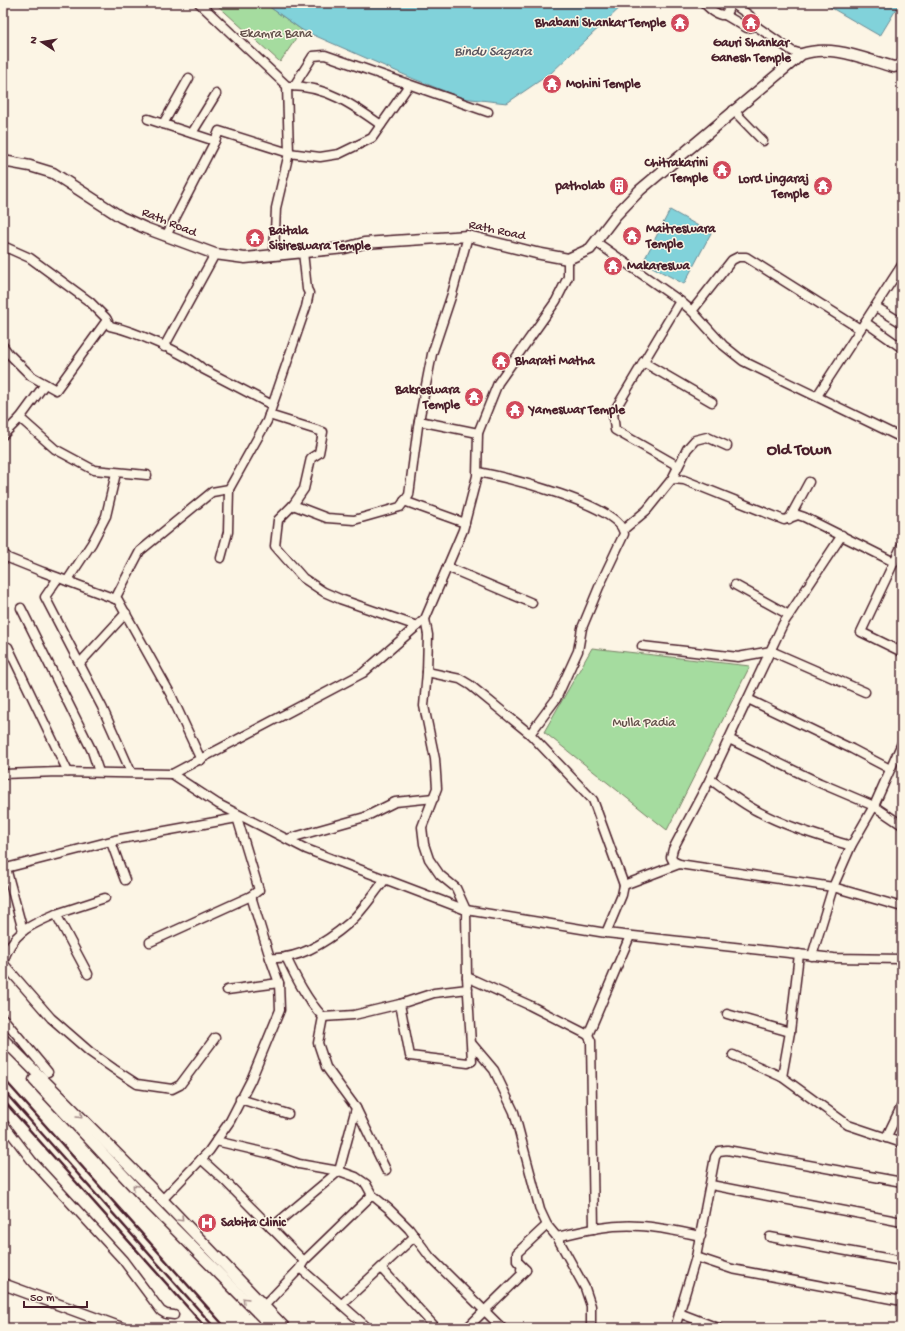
<svg xmlns="http://www.w3.org/2000/svg" width="905" height="1331" font-family="'Gochi Hand',sans-serif">
	<style>
		.green { fill: #a5dc9f; stroke: #787e65 }
		.water { fill: #81d2da; stroke: #6b8a94 }
		.lines { fill: none; stroke-linecap: round; stroke-linejoin: round }
		.minor-casing { stroke: #4a1f2b; stroke-width: 11 }
		.tertiary-casing { stroke: #4a1f2b; stroke-width: 13 }
		.minor { stroke: #fcf5e5; stroke-width: 8 }
		.tertiary { stroke: #fcf5e5; stroke-width: 10 }
		.rail { stroke: #4a1f2b; stroke-width: 2.5 }
		.oneway { stroke: #a38a88 }
		.labels { text-anchor: middle; dominant-baseline: central; stroke-width: 3; stroke-linejoin: round; paint-order: stroke }
		.poi-label { font-size: 13px; font-weight: bold; fill: #4a1f2b; stroke: #fcf5e5; text-anchor: start }
		.park-label { font-size: 13px; fill: #614e48; stroke: #fcf5e5 }
		.street-label { font-size: 13px; fill: #4a1f2b; stroke: #fcf5e5 }
		.water-label { font-size: 14px; font-style: italic; fill: #5a5560; stroke: #fcf5e5 }
		.district-label { font-size: 17px; font-weight: bold; fill: #4a1f2b; stroke: #fcf5e5 }
	</style>
	<rect width="100%" height="100%" fill="#fcf5e5"/>
	<filter id="ink" filterUnits="userSpaceOnUse"><feTurbulence type="fractalNoise" baseFrequency=".025" numOctaves="2"/><feDisplacementMap in="SourceGraphic" scale="8" xChannelSelector="R" yChannelSelector="G"/><feConvolveMatrix kernelMatrix="1 2 1 2 8 2 1 2 1" color-interpolation-filters="sRGB"/></filter>
	<g filter="url(#ink)">
		<g class="green">
			<path d="M215 3H264L302 30 280 62Z"/>
			<path d="M592 648 750 666 667 830 544 732Z"/>
		</g>
		<g class="water">
			<path d="M264 3H625L551 73 507 103 462 98 414 79 302 30Z"/>
			<path d="M823 3H900L880 36Z"/>
			<path d="M670 210 711 233 684 284 643 262Z"/>
		</g>
		<g class="lines">
			<defs>
				<g id="minor">
					<path d="M199 3 287 86 289 153 276 208 274 255"/>
					<path d="M704 3C710 9 717 16 725 15L732 3"/>
					<path d="M732 3 750 16 756 26 792 51 802 54"/>
					<path d="M725 15 747 28 756 26"/>
					<path d="M290 86C326 86 353 105 381 125"/>
					<path d="M294 86 313 56 325 55 488 112"/>
					<path d="M733 110 763 141"/>
					<path d="M148 119 215 141 166 236"/>
					<path d="M163 124 189 78"/>
					<path d="M192 133 216 94"/>
					<path d="M215 141 219 131 289 153 320 157 339 154 372 138 409 85"/>
					<path d="M596 242 680 301 692 311 723 345 743 361 902 438"/>
					<path d="M3 246 30 258 90 302 106 318 110 326C134 331 185 353 203 369L272 405"/>
					<path d="M876 307 902 323"/>
					<path d="M692 311 732 260 738 257H746L860 329"/>
					<path d="M865 322 902 348"/>
					<path d="M3 346 8 353 31 376 56 390 107 320"/>
					<path d="M164 347 215 254"/>
					<path d="M643 362 712 402"/>
					<path d="M817 396 902 265"/>
					<path d="M269 415 323 432 319 453 311 458 304 489 293 505 327 518 354 520 400 507 409 495 418 426 432 354 452 294 468 236"/>
					<path d="M20 418 55 449 94 470 147 475"/>
					<path d="M419 421 478 433"/>
					<path d="M3 435 20 418 45 384"/>
					<path d="M678 466 615 430 613 413 680 301"/>
					<path d="M478 472C504 477 622 505 624 534L599 587 582 628 578 651 556 699 530 734 593 800 624 885 622 895 606 933"/>
					<path d="M672 479 687 449 695 440 707 437 727 446"/>
					<path d="M404 501 465 523"/>
					<path d="M293 505 278 520 275 546 303 578 324 592 340 599 417 626"/>
					<path d="M789 519 809 482"/>
					<path d="M623 530 647 510 672 479 684 480 784 520 798 515 804 517 894 562"/>
					<path d="M842 535 783 624 710 779 673 849 671 857 673 861 679 864 833 887 902 907"/>
					<path d="M902 545 861 632 902 652"/>
					<path d="M3 553 8 558 43 572 118 600 171 695 201 760"/>
					<path d="M221 558 228 532 229 489"/>
					<path d="M447 567 532 603"/>
					<path d="M58 578 45 597 102 707 131 772"/>
					<path d="M67 581 92 543 106 516 116 473"/>
					<path d="M735 585 789 615"/>
					<path d="M115 599 140 551 212 492 229 489 267 421 306 307 309 293 307 289 303 252"/>
					<path d="M21 608 92 751 99 772"/>
					<path d="M425 619 428 635 427 672 424 706 435 759 437 788 422 827 424 844 429 859 440 875 456 888 466 910 467 977 472 1061 468 1063 410 1056 400 1004 434 993 468 989"/>
					<path d="M642 646 738 657 771 651 865 692"/>
					<path d="M3 651 8 647 68 772"/>
					<path d="M80 663 126 613"/>
					<path d="M427 672 460 679 470 685 530 734"/>
					<path d="M748 699 852 749 890 769"/>
					<path d="M729 739 820 783 874 806 902 825"/>
					<path d="M3 774 58 772 172 774 218 804 306 849 466 910 606 933 834 958 902 959"/>
					<path d="M172 774 363 673 425 619 463 530 477 476 478 433 498 383 556 301 568 277V259"/>
					<path d="M710 779C726 791 741 803 759 812 787 827 820 836 851 846"/>
					<path d="M287 839 365 817 395 802 434 798"/>
					<path d="M111 842 125 880"/>
					<path d="M624 885 679 864"/>
					<path d="M251 896 270 958C299 960 328 941 349 923 363 911 373 894 385 880"/>
					<path d="M56 914 105 898"/>
					<path d="M23 931 6 868 115 840 237 818"/>
					<path d="M150 942 251 896 259 890 236 814"/>
					<path d="M812 956 833 887 851 846 874 806 902 743"/>
					<path d="M88 974 56 914C30 925 11 933 3 963L51 1018 90 1052 114 1069 137 1084 172 1089 180 1085 215 1038"/>
					<path d="M467 977 529 1005 588 1035 591 1041 594 1229"/>
					<path d="M227 990 279 983 270 958"/>
					<path d="M727 1014 790 1032"/>
					<path d="M323 1017 354 1015 400 1004"/>
					<path d="M3 1018 48 1072"/>
					<path d="M588 1035 630 936"/>
					<path d="M472 1044 494 1070 514 1112 540 1210 547 1225 557 1237 585 1288 591 1306V1328"/>
					<path d="M733 1055 782 1077 848 1125 902 1143"/>
					<path d="M782 1077 790 1032 799 954"/>
					<path d="M240 1099 288 1114"/>
					<path d="M356 1108 386 1170"/>
					<path d="M3 1123 32 1161 123 1260 161 1311 166 1314 174 1315"/>
					<path d="M886 1138 902 1105"/>
					<path d="M216 1141 271 1154 299 1164 339 1171 356 1177 366 1184 372 1195 389 1209 409 1229 430 1257 502 1328"/>
					<path d="M201 1159 224 1180 304 1261"/>
					<path d="M711 1185 902 1222"/>
					<path d="M162 1200 209 1151 230 1121 251 1080 280 1010 279 983"/>
					<path d="M271 1228 339 1171 356 1108 326 1067 318 1043 323 1017C307 1000 296 978 286 957"/>
					<path d="M557 1237C585 1230 611 1224 640 1226 660 1227 681 1232 701 1236"/>
					<path d="M770 1237 902 1261"/>
					<path d="M696 1257 732 1269 902 1301"/>
					<path d="M300 1268 368 1328"/>
					<path d="M381 1268 436 1328"/>
					<path d="M521 1269 526 1270 517 1261V1253L547 1225"/>
					<path d="M342 1304 415 1236"/>
					<path d="M264 1306 300 1268 304 1261 372 1195"/>
					<path d="M679 1313 718 1328"/>
					<path d="M467 1328 526 1270"/>
					<path d="M675 1328 696 1257 715 1157 719 1151 727 1150 902 1182"/>
				</g>
				<g id="tertiary">
					<path d="M3 161 30 166 53 173 121 217 145 228 215 254 245 258 345 248 364 243 468 236 536 253 568 259 590 249 616 215 640 190 802 54C832 44 864 59 894 67L902 65"/>
					<path d="M3 1039 150 1187 285 1328"/>
					<path d="M34 1080 153 1207 273 1328"/>
					<path d="M3 1284 122 1328"/>
				</g>
			</defs>
			<use href="#minor" class="minor-casing"/>
			<use href="#tertiary" class="tertiary-casing"/>
			<use href="#minor" class="minor"/>
			<use href="#tertiary" class="tertiary"/>
			<g class="rail">
				<path d="M3 1078 226 1328"/>
				<path d="M3 1090 215 1328"/>
				<path d="M3 1100 206 1328"/>
			</g>
		</g>
		<defs><path id="oneway-chevron" d="M-2-3.5L2.5 0L-2 3.5" fill="none" stroke-width="1.6" stroke-linecap="round" stroke-linejoin="round"/></defs>
		<g class="oneway">
			<use href="#oneway-chevron" transform="translate(80 1116) rotate(45)"/>
			<use href="#oneway-chevron" transform="translate(135 1187) rotate(-133)"/>
			<use href="#oneway-chevron" transform="translate(181 1219) rotate(46)"/>
			<use href="#oneway-chevron" transform="translate(245 1300) rotate(-135)"/>
		</g>
	</g>
	<defs>
		<symbol id="temple-disc" viewBox="-11 -11 22 22"><circle r="9.5" fill="#d1495b" stroke="#fcf5e5"/><path d="M0-6L5-2H3V0L6.5 2.5H4V6H1.5V3h-3V6H-4V2.5H-6.5L-3 0V-2H-5Z" fill="#fff"/></symbol>
		<symbol id="building-disc" viewBox="-11 -11 22 22"><circle r="9.5" fill="#d1495b" stroke="#fcf5e5"/><path d="M-4-6H4V6H1V3H-1V6H-4ZM-2.5-4.3h1.7v1.8h-1.7ZM.8-4.3h1.7v1.8H.8ZM-2.5-1h1.7V.8h-1.7ZM.8-1h1.7V.8H.8Z" fill="#fff"/></symbol>
		<symbol id="hospital-disc" viewBox="-11 -11 22 22"><circle r="9.5" fill="#d1495b" stroke="#fcf5e5"/><path d="M-5-5h3v3.5h4V-5h3V5h-3V1.5h-4V5h-3Z" fill="#fff"/></symbol>
	</defs>
	<g fill-rule="evenodd">
		<use href="#temple-disc" x="669" y="12" width="22" height="22"/>
		<use href="#temple-disc" x="740" y="12" width="22" height="22"/>
		<use href="#temple-disc" x="541" y="73" width="22" height="22"/>
		<use href="#temple-disc" x="711" y="159" width="22" height="22"/>
		<use href="#building-disc" x="608" y="175" width="22" height="22"/>
		<use href="#temple-disc" x="812" y="175" width="22" height="22"/>
		<use href="#temple-disc" x="621" y="225" width="22" height="22"/>
		<use href="#temple-disc" x="244" y="227" width="22" height="22"/>
		<use href="#temple-disc" x="602" y="255" width="22" height="22"/>
		<use href="#temple-disc" x="490" y="350" width="22" height="22"/>
		<use href="#temple-disc" x="463" y="386" width="22" height="22"/>
		<use href="#temple-disc" x="504" y="399" width="22" height="22"/>
		<use href="#hospital-disc" x="196" y="1212" width="22" height="22"/>
	</g>
	<g class="labels">
		<g class="poi-label">
			<text x="666" y="23" text-anchor="end">Bhabani Shankar Temple</text>
			<text x="751" y="43" text-anchor="middle">Gauri Shankar<tspan x="751" dy="15">Ganesh Temple</tspan></text>
			<text x="566" y="84">Mohini Temple</text>
			<text x="708" y="163" text-anchor="end">Chitrakarini<tspan x="708" dy="15">Temple</tspan></text>
			<text x="809" y="179" text-anchor="end">Lord Lingaraj<tspan x="809" dy="15">Temple</tspan></text>
			<text x="605" y="186" text-anchor="end">patholab</text>
			<text x="646" y="229">Maitreswara<tspan x="646" dy="15">Temple</tspan></text>
			<text x="269" y="231">Baitala<tspan x="269" dy="15">Sisireswara Temple</tspan></text>
			<text x="627" y="266">Makareswa</text>
			<text x="515" y="361">Bharati Matha</text>
			<text x="460" y="390" text-anchor="end">Bakreswara<tspan x="460" dy="15">Temple</tspan></text>
			<text x="529" y="410">Yameswar Temple</text>
			<text x="221" y="1223">Sabita Clinic</text>
		</g>
		<g class="park-label">
			<text x="276" y="34">Ekamra Bana</text>
			<text x="644" y="723">Mulla Padia</text>
		</g>
		<g class="street-label">
			<text transform="translate(169 223) rotate(22)">Rath Road</text>
			<text transform="translate(497 231) rotate(12)">Rath Road</text>
		</g>
		<g class="water-label">
			<text x="493" y="52">Bindu Sagara</text>
		</g>
		<g class="district-label">
			<text x="799" y="451">Old Town</text>
		</g>
	</g>
	<rect width="905" height="1331" fill="none" stroke="#fcf5e5" stroke-width="16"/>
	<rect x="8" y="8" width="889" height="1315" fill="none" stroke="#4a1f2b" stroke-width="1.5" filter="url(#ink)"/>
	<g transform="translate(42 42) rotate(282)" stroke="#fcf5e5" stroke-width="3" paint-order="stroke">
	<path d="M0-3L7 15L0 10L-7 15Z" fill="#4a1f2b"/>
	<text y="-6" font-size="11" font-weight="bold" text-anchor="middle" fill="#4a1f2b">N</text>
	</g>
	<path d="M24 1301v6h63v-6" fill="none" stroke="#4a1f2b" stroke-width="2"/>
	<text x="30" y="1301" font-size="12" fill="#4a1f2b" stroke="#fcf5e5" stroke-width="3" paint-order="stroke">50 m</text>
</svg>
